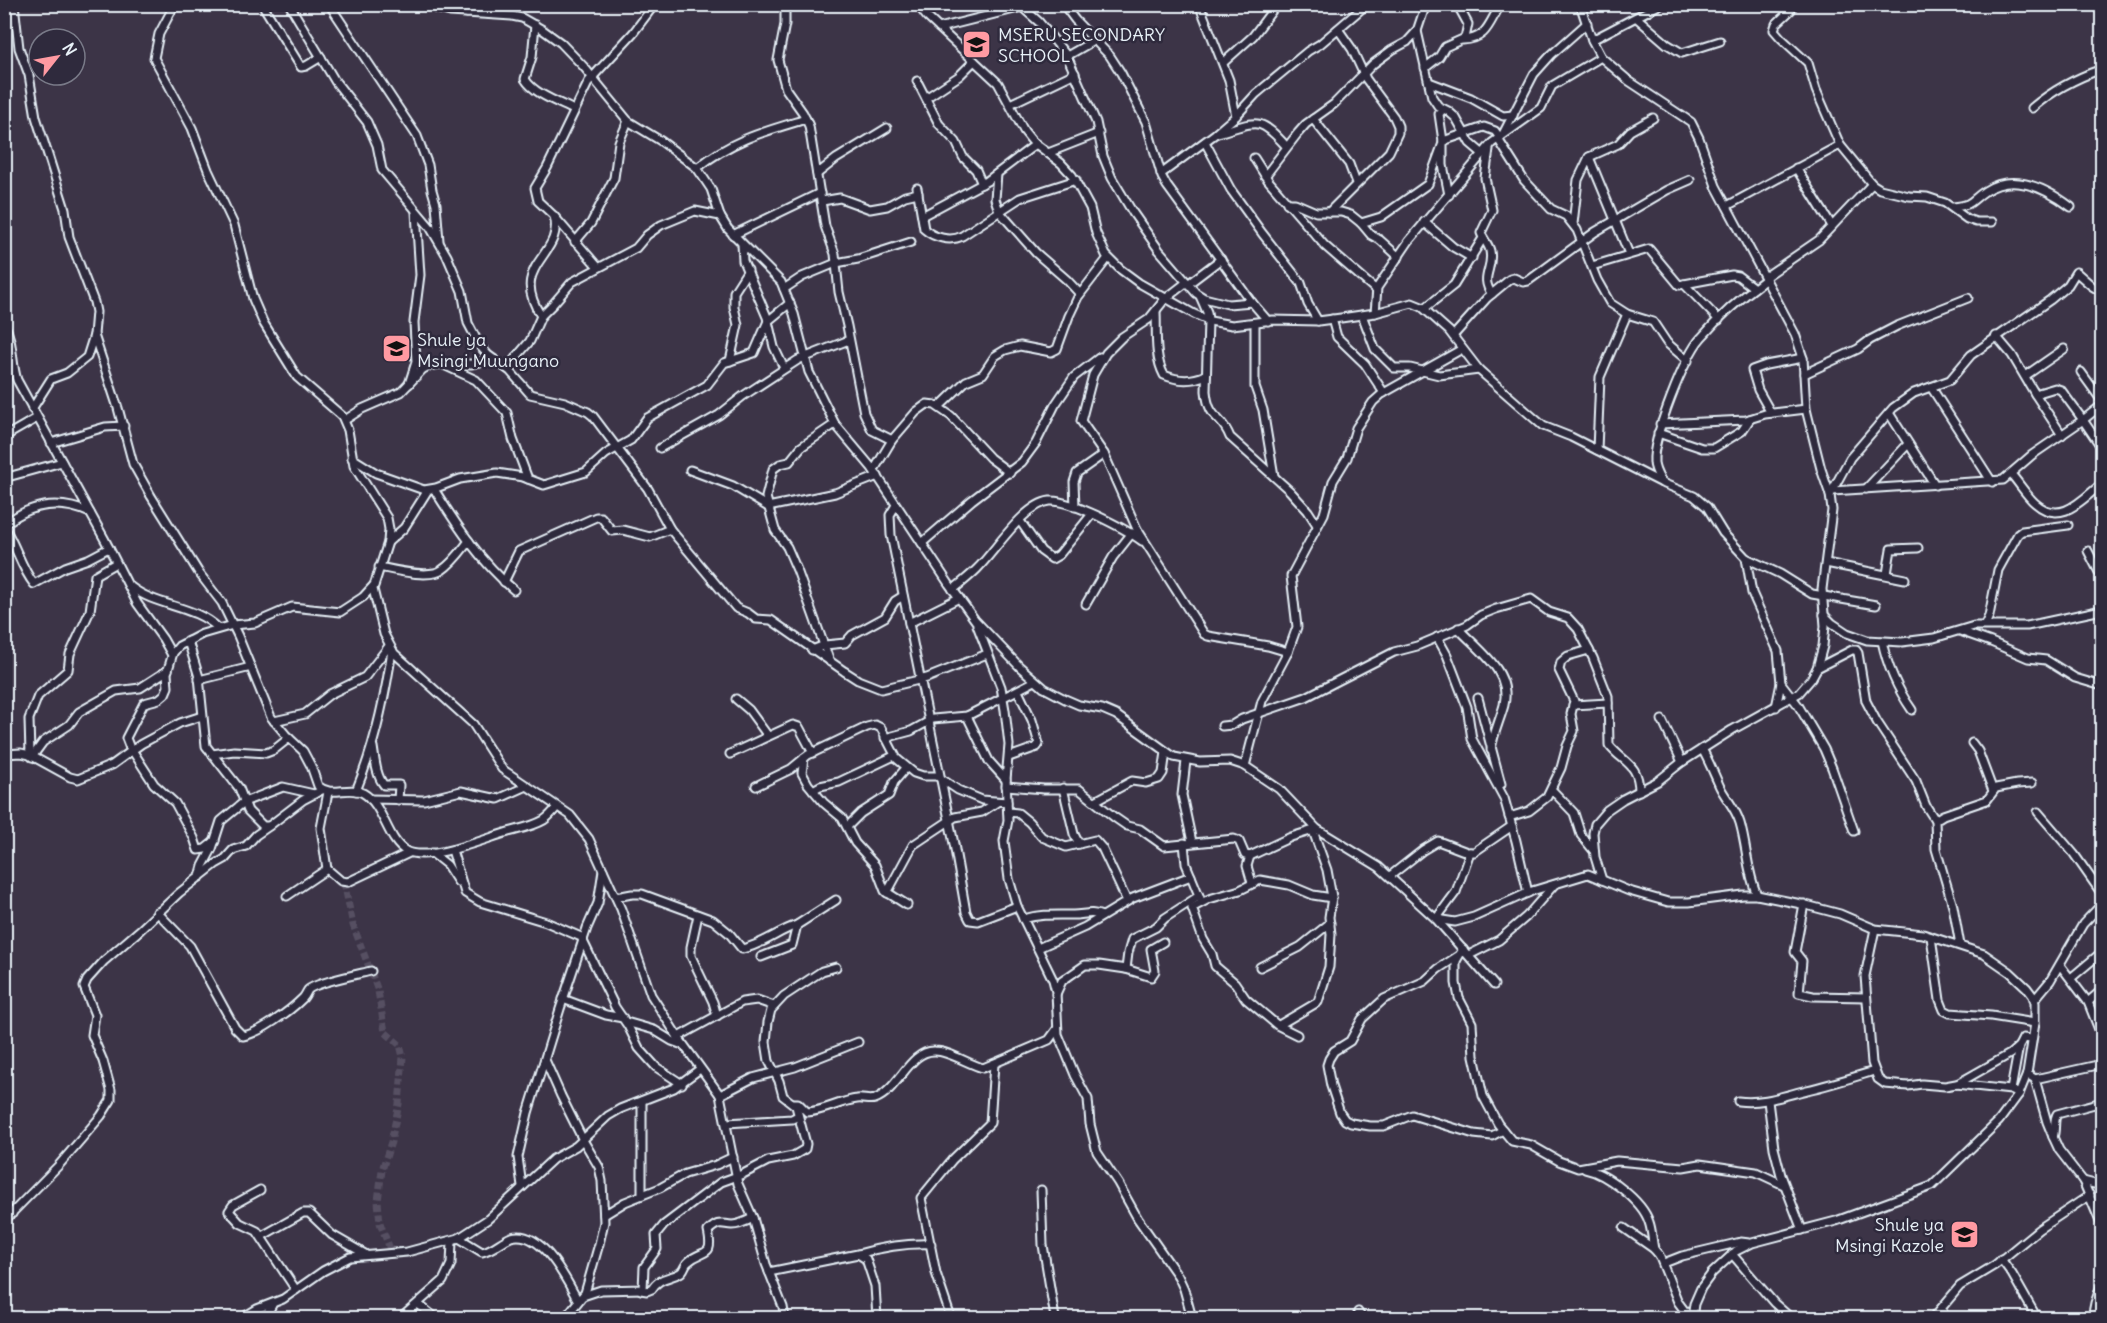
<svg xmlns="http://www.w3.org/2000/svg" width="2107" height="1323" font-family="Delius,sans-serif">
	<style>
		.built { fill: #4c4054 }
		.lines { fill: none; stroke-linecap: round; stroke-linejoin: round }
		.street-tunnel { stroke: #565062; stroke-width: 7; stroke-dasharray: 7 3.5; stroke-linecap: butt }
		.street-casing { stroke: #e8f1f8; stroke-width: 11 }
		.street { stroke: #2f2a3d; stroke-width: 7 }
		.labels { text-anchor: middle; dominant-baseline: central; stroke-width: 5; stroke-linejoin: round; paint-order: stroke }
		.poi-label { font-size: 18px; fill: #e8f1f8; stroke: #2f2a3d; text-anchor: start }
	</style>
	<rect width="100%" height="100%" fill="#3c3447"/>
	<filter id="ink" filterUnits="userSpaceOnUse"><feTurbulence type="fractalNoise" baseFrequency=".0167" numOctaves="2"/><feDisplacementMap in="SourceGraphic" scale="12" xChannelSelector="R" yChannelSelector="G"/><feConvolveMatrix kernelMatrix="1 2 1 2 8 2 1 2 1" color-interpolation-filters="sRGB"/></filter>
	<g filter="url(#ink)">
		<path class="built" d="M971 35 976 40 981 35 988 42 978 53 977 52 975 54 969 48 970 46 965 41Z"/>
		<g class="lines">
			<path class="street-tunnel" d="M344 882 353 925 378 991 385 1032 400 1045 403 1057 399 1104 391 1142 382 1170 378 1201 380 1223 392 1254"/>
			<defs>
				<g id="street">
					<path d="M14 4 19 48 29 75 36 117 65 209 69 237 94 302 96 312 94 335 118 408 133 464 151 496 199 573 222 603 238 636 271 717 286 735 303 751 311 766 318 786C332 798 348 785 363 793 384 805 387 841 406 851 428 862 482 840 505 833 518 829 532 827 544 820 550 816 553 812 557 807"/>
					<path d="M175 4 159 34 154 58 192 128 208 170 234 225 253 299 263 322 297 377 342 416 348 430 354 466 387 518 389 529 388 542 373 589 384 634 394 653 473 724 502 769 570 815 589 839 621 909 651 995 678 1037 720 1095 738 1184 753 1218 766 1264 783 1307 785 1318"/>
					<path d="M262 4 301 67 306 66 321 57"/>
					<path d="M289 4 335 81 367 122 377 145 382 170 430 227 447 256 462 291 468 323 480 346 488 355 510 371 530 394 565 402 588 412 593 416 648 489 670 529 736 608 748 613 756 619 771 620 844 671 858 680 881 689 927 678 987 654"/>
					<path d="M329 4 417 136 428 165 432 190 436 204 439 241"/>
					<path d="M420 4 450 12 512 16 522 18 543 30 561 43 584 67 628 121 661 141 697 168 711 189 720 216 728 229 781 282 794 314 809 372 835 424 872 468 949 584 975 620 1020 667 1044 688 1065 699 1079 705 1102 709 1116 715 1174 757 1200 762 1230 761 1245 766 1279 789 1317 829 1379 867 1436 919 1455 922 1474 917 1532 891 1588 874 1629 891 1668 902H1689L1743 895H1757L1806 905 1840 914 1875 929 1923 934 1984 954 2010 972 2027 988 2033 996 2035 1003V1023L2027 1074 2019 1094 1999 1121 1932 1186 1836 1221 1752 1243 1736 1251 1712 1273 1701 1288 1694 1304 1692 1318"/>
					<path d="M785 4V24L778 60 786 89 803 113 809 126 825 226 835 254 839 292 847 326 864 413 872 430 892 440"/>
					<path d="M917 4 927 17 998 83 1024 131 1032 141 1061 163 1072 175 1090 208 1096 233 1106 255 1120 269 1139 283 1194 314 1210 321 1232 325 1273 320 1318 321 1341 318 1375 313 1412 303 1422 307 1449 331 1479 370 1543 426 1571 437 1662 483 1694 496 1707 507 1723 533 1746 558 1780 574 1812 594 1876 605"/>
					<path d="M1063 4 1075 20 1110 56 1121 73 1146 122 1162 177 1167 186 1250 300 1268 321"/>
					<path d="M1199 4 1229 80 1236 116"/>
					<path d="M1426 4 1417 31 1432 97 1438 106 1448 111 1456 118 1470 143 1483 154"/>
					<path d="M1580 4 1592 40 1601 57 1629 81 1691 122 1699 138 1716 186 1795 334 1803 358 1806 409 1821 469 1830 495 1832 510 1822 589 1825 626 1823 646 1817 668 1811 679 1799 693 1732 730 1682 762 1658 781 1623 799 1607 810 1595 824 1593 833 1595 857 1602 880"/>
					<path d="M1023 8 1039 22 1067 56 1096 122 1103 156 1112 178 1133 213 1159 250 1196 293 1204 298 1228 304 1252 302"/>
					<path d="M1791 10 1776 24 1774 30 1781 38 1808 63 1816 90 1840 145 1872 184 1880 189 1909 196 1927 197 1945 203 1967 219 1976 222H1992"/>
					<path d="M467 13 468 4"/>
					<path d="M1637 18 1667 44 1682 53 1720 41"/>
					<path d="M535 25 532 57 525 79C534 94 558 102 574 110"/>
					<path d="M939 28 1034 4"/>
					<path d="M1463 40C1488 39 1489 22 1501 4"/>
					<path d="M1592 40 1661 4"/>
					<path d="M1067 56 1095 40"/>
					<path d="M1223 63 1253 36 1277 4"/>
					<path d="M1425 68 1439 57 1445 47 1465 38 1468 24 1457 4"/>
					<path d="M917 81 939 124 956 142 963 157 976 170 982 184"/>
					<path d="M1429 82 1471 98 1503 116 1513 115"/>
					<path d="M926 98 959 76 974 61"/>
					<path d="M1010 104 1075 73"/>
					<path d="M2032 108C2053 90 2076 78 2102 69"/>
					<path d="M1443 109 1439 114 1443 141V165L1449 195"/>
					<path d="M1313 119 1349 164 1356 183"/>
					<path d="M1218 133C1257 122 1258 115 1286 146"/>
					<path d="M1503 134 1534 74 1551 55 1587 23"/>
					<path d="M1498 139 1524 180 1551 209 1566 216 1577 230 1597 280 1610 303 1627 314 1653 322 1667 343 1688 361"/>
					<path d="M1443 141 1484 127 1495 131 1500 138"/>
					<path d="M1205 142 1231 190 1262 233 1301 283 1308 304 1318 321"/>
					<path d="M1489 149 1485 178 1492 210 1481 233C1483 239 1489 245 1490 251 1494 269 1479 277 1492 294"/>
					<path d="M1048 153 1099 133"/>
					<path d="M1589 157 1629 254"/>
					<path d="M1254 158 1268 180 1325 246 1376 290"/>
					<path d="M697 168C734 139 763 132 806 119"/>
					<path d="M1796 168 1832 226"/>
					<path d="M817 174 836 159 887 128"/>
					<path d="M997 174 995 199 999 211 1036 253 1067 280 1080 294"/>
					<path d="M1161 174 1215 134 1236 116 1256 94 1308 51 1320 44 1367 4"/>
					<path d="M1265 176 1298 133 1306 124 1334 104 1373 64 1392 50 1407 42 1417 31"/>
					<path d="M917 188 924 229C934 238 951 242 962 236L1020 198 1076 180"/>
					<path d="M822 201 840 198 870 209 887 206 905 196 918 193"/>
					<path d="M1287 203H1295L1316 212H1341L1351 215 1361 223 1371 235 1380 240 1399 257"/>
					<path d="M1727 206 1840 145"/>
					<path d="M1953 207C1974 205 1970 201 1985 191 2014 172 2047 189 2071 207"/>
					<path d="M1329 212 1389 152 1398 133V126L1394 117 1366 79 1352 49 1338 29"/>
					<path d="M554 216 598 267"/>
					<path d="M922 216 987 181 1036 144"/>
					<path d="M1424 222 1453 247 1472 258"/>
					<path d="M1361 223 1381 217 1428 184 1443 143"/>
					<path d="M1573 224 1578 180 1589 157 1618 144 1630 131 1653 118"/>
					<path d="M733 235 820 193"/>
					<path d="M575 242 591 223 614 178 619 142 628 121"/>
					<path d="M742 244 743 261 767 317 774 347 784 368"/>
					<path d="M1592 266 1649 249 1679 285 1732 275 1738 276 1754 288"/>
					<path d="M1765 277 1819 240 1872 184"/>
					<path d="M1187 282 1165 299 1149 319 1122 337 1106 353 1093 375 1081 421 1104 454 1137 529 1204 634 1208 636 1268 646 1288 652"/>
					<path d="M1188 284 1221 259"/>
					<path d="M1684 284 1719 320"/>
					<path d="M784 289 802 277 836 263 858 259 911 242"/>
					<path d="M1200 296 1207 312 1208 320 1206 391C1209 421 1221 414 1230 437L1290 491 1308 511 1317 525"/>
					<path d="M1425 308 1454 285 1483 238"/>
					<path d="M1156 312C1157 332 1154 357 1164 375 1178 381 1193 381 1206 375"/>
					<path d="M1375 313 1377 288 1409 241 1492 143 1541 108 1552 86 1601 57"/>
					<path d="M1362 315 1375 349 1394 368H1410L1439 375 1479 370"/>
					<path d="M541 316C507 263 565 257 554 216L538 201 535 188 547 168 589 81 633 33 655 4"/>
					<path d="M1332 319 1337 337 1365 364 1384 393"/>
					<path d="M1255 323V387L1263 410 1274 476"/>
					<path d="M4 324C14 341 11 362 17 380L105 540 137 603 163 639 172 655"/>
					<path d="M1453 336 1487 298 1510 279 1514 278 1523 282 1528 281 1595 232 1667 190 1690 180"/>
					<path d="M1996 336 2012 355 2035 394 2055 388 2061 390 2083 420 2102 405"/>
					<path d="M730 361 738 325 734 307V292L748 270"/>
					<path d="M444 365 476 380 507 413 513 439 528 479"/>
					<path d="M507 368 530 341 541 316 553 304 572 282 636 248 647 235 661 225 695 211 720 216"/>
					<path d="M2081 372 2102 401"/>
					<path d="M1804 374 1858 349 1870 340 1897 326 1968 298"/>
					<path d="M2025 376 2064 349"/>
					<path d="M409 384 416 362 414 322 420 275 416 212"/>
					<path d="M1931 387 1992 482"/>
					<path d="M2035 394 2062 435"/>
					<path d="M939 407 966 381 983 374 995 356 1005 350 1020 346 1051 352 1057 349 1069 316 1078 297 1108 258"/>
					<path d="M32 409 51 379 67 373 87 357 94 335"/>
					<path d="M1771 413 1758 390 1752 370 1766 365 1803 358"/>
					<path d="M1889 413 1935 485"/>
					<path d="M345 420 362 409 401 392 423 369 429 366 441 364H472L493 359"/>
					<path d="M1660 424 1746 420 1765 414 1806 409"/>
					<path d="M1658 433 1702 448H1714L1742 431 1750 419"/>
					<path d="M4 437 37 418"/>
					<path d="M51 443 105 427 124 426"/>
					<path d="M660 448 719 415 743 396 798 360 849 340"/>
					<path d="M1597 450 1600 377 1627 314"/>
					<path d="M352 458 376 473 424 490 436 488 460 479 497 473 523 477 544 485 586 472 606 454 631 440 647 418 707 385 724 363 754 353 768 321 790 303"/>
					<path d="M690 470 733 486 768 507 835 493 878 476"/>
					<path d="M874 470 892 440 916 412 927 404 935 405 951 416 990 458 1010 473"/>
					<path d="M2011 474C2019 483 2026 495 2035 503 2060 525 2080 502 2099 486"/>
					<path d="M4 478 62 462"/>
					<path d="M1662 483C1659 477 1654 470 1654 462 1652 439 1685 355 1701 338 1720 316 1743 296 1766 279"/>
					<path d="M434 489C457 526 481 562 514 590"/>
					<path d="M1866 489 1908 444"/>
					<path d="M1832 491 2003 480 2032 455 2083 420 2102 448"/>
					<path d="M1830 495 1850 458 1893 408 1914 393 1950 380 1971 355 2050 300 2068 285 2076 272 2092 286 2102 292"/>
					<path d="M896 505 890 515 891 535 954 844 966 912 970 920 978 921 1017 906"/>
					<path d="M1075 507 1074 482 1077 473 1104 454"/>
					<path d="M1020 521 1041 551 1052 559 1059 555 1092 514"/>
					<path d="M4 525C31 503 59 499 90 513"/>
					<path d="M4 527C16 545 21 568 34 584L65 567 88 559 109 548"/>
					<path d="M388 542 404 528 428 490"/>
					<path d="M922 543 972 500 1022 462 1036 443 1055 405 1074 377 1100 357"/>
					<path d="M2088 551 2102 578"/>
					<path d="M1746 558 1752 593 1778 651 1781 683 1776 707"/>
					<path d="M1826 563 1905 579"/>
					<path d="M379 567C394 570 429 579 442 570 453 563 461 551 469 541"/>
					<path d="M1887 574 1891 549 1918 548"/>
					<path d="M504 582 519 551 596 517H601L612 531 623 530 650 537 670 529"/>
					<path d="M131 587C157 607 194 605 218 628"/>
					<path d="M953 590C961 583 970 576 977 569 996 550 1024 504 1050 501 1069 499 1126 529 1142 541"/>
					<path d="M1086 604 1113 557 1132 533"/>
					<path d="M1824 615 1832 623 1847 633 1867 640 1902 642 1934 638 1974 626H2027L2097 611 2102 608"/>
					<path d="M909 623 959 598"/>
					<path d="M977 625 1001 687 1005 710 1009 745 1006 780 1008 820 1004 841 1009 879 1017 906 1053 980 1056 992 1058 1034 1075 1075 1088 1099 1090 1124 1097 1152 1118 1183 1138 1219 1178 1276 1184 1289 1192 1318"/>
					<path d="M1985 625 1989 616 1998 570 2018 534 2022 531 2068 525"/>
					<path d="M1458 628C1478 650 1512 671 1504 705 1500 720 1493 734 1491 750"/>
					<path d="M1960 631 1991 642 2028 658 2046 660 2075 678 2102 686"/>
					<path d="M1437 637 1447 655 1467 707 1472 739 1504 798 1516 841 1528 893"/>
					<path d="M188 641 199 677 206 746 239 788 248 811 263 826H269L303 800 322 790"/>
					<path d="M1882 641C1887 665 1898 690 1912 710"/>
					<path d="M812 650 825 645 845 643 852 635 885 617 895 601 903 596"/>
					<path d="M830 662 797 570 787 547 775 530 766 497 773 469 780 464 789 462 801 447 835 424"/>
					<path d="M1817 668 1852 650H1856L1858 653 1866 701 1877 722 1916 781 1926 806 1935 820 1936 849 1953 906 1960 945"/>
					<path d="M199 680 251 667"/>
					<path d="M1781 683 1798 705 1824 749 1832 768 1854 831"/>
					<path d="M1478 698 1501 784"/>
					<path d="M736 699 749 710 768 736"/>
					<path d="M1573 705 1608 703"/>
					<path d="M967 716 989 761 1006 780"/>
					<path d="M1662 720 1682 762"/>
					<path d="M274 721 305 714 330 694 365 677 389 646"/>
					<path d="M1222 726 1232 725 1242 719 1306 697 1394 652 1417 646 1467 625 1481 615 1496 609 1531 599 1549 612 1568 618 1578 629 1593 658 1608 696 1609 745C1623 763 1639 763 1639 791"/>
					<path d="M885 738 911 731 933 719 967 716 1035 681"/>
					<path d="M1972 743 1978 751 1993 791"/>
					<path d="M373 747C375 759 376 776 384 785H399L398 800"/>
					<path d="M1702 749C1709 761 1714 774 1720 787 1726 799 1736 809 1740 823 1747 847 1747 872 1757 895"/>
					<path d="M132 750 154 784 175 803 194 838 198 850 205 849 215 841"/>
					<path d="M131 751 126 738 144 703 159 699 165 694 168 687 167 673 173 653 179 646 202 634 233 625 255 623 292 607 340 612 363 597 374 585"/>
					<path d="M4 754 21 753 30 755 70 777 78 779 112 765 141 744 180 723 202 716"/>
					<path d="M212 754 234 751 266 753 274 750 289 738"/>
					<path d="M730 754 793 725 799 727 813 753"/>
					<path d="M30 755 29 719 38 696 68 670 70 654 90 611 95 575 116 563"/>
					<path d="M32 757 43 742 69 725 79 712 116 691 140 688 168 670"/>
					<path d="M1009 757 1037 747 1039 744 1032 720 1018 691"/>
					<path d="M804 758 802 773 808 784 824 803 842 818 855 843 875 865 885 891 907 905"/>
					<path d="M1186 761 1182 795 1192 842"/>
					<path d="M1245 766 1262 701 1288 652 1297 627 1291 576 1324 514 1333 481 1347 458 1356 428 1373 402 1382 394 1462 349"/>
					<path d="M756 786 791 769 808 755 867 727 875 725 881 728 897 759 914 773 923 776H937L958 790 982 800 1007 802"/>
					<path d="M1006 786 1044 789H1079L1114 817 1127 826 1140 829 1164 846 1234 839 1239 841 1245 855 1250 856 1291 837 1317 829"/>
					<path d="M1063 788 1074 834 1079 844"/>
					<path d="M813 790 820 786 839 782 894 756"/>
					<path d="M1552 790 1574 813 1581 835 1594 851"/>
					<path d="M356 791C375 745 385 699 392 650"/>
					<path d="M370 799 424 800 461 791 498 799 527 786"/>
					<path d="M1095 801 1132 781 1146 783 1159 779 1163 773 1166 752"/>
					<path d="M1008 812 1018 813 1029 822 1042 837 1066 847 1095 840 1102 848 1127 901"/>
					<path d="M2038 812 2074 854 2102 894"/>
					<path d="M1509 817 1529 811 1547 797 1561 768 1567 746 1574 731 1571 714 1574 701 1559 670 1561 662 1568 656 1589 650"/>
					<path d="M1935 820 1943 815 1987 800 1996 788 2017 784 2032 783"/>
					<path d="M847 827 861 813 889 795 894 782 906 768"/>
					<path d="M1184 843 1186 864 1200 898"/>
					<path d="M452 850 465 893 480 902 546 922 581 937 615 1007 628 1026 639 1048 656 1067 682 1084"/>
					<path d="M1470 852 1456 892 1436 919 1494 985"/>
					<path d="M432 853 447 865 458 882"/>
					<path d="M1250 856 1247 866 1252 883"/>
					<path d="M327 869 341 881 348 882 409 853"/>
					<path d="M1390 876 1423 850 1438 841 1467 852H1474L1512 826"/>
					<path d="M200 877 203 866 212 849 221 821 244 802 283 787 314 794"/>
					<path d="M887 893 913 845 955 817 982 812 997 802"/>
					<path d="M287 896 327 869 321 828 328 792"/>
					<path d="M616 897 632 894H642L713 920 729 933 742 949C763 945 778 931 797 925"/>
					<path d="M1804 904 1795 952 1802 961 1799 993 1813 996 1866 997"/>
					<path d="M157 912 190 946 235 1028 243 1036C260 1033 290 1011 303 998 305 996 306 993 308 990 314 983 359 974 371 971"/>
					<path d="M698 915 691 947V956L713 1002 717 1016"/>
					<path d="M1023 919C1041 914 1055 915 1073 915 1084 915 1091 911 1102 916"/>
					<path d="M1875 929 1865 976 1872 1063 1878 1079 1885 1084 1908 1086 1922 1084 1945 1086 1956 1084 2011 1090 2019 1094"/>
					<path d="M1931 937 1940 1000 1944 1010 1950 1013 1991 1016 2035 1023"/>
					<path d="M1038 948 1085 927 1133 898 1191 876"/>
					<path d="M1463 949 1456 961V983L1459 998 1472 1023 1474 1056 1483 1096 1498 1124 1512 1141 1531 1145 1559 1161 1578 1168 1617 1161 1683 1167 1700 1164 1756 1172 1784 1185"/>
					<path d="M1469 955 1499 940 1526 917 1554 885"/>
					<path d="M1458 956 1438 969 1425 981 1384 999 1362 1019 1350 1041 1334 1051 1329 1059 1327 1065 1331 1086 1340 1113 1345 1120 1351 1123 1370 1126H1384L1412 1115 1474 1134 1492 1136 1503 1130"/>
					<path d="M761 957 792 945 797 925 836 900"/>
					<path d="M2060 965 2088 1002 2102 1037"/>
					<path d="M1260 967 1300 947 1330 923"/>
					<path d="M1126 969 1128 953 1132 939 1156 927 1165 918 1199 896"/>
					<path d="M2071 978 2102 952"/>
					<path d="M1056 994 1062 981 1085 965H1099L1126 969 1151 977 1155 971 1151 949 1163 942"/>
					<path d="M563 999 606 1015 623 1018"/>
					<path d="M2035 999 2050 981 2083 924 2102 904"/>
					<path d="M2088 1002 2102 990"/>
					<path d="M626 1022 654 1030 672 1041 683 1045"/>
					<path d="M1279 1025 1318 1002 1329 967 1331 934 1329 917 1332 897 1327 870 1313 831"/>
					<path d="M1297 1035 1277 1025 1246 999 1235 983 1215 966 1212 954 1203 939 1192 908 1209 899 1240 890 1260 880 1289 885 1313 895 1332 898"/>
					<path d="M678 1037 742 1002 757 1000 774 1006"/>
					<path d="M545 1060 561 1096 583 1140 599 1167 602 1181 604 1222 599 1244 585 1293 565 1318"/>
					<path d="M2027 1074 2035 1079 2047 1122 2053 1137 2059 1150 2083 1181 2102 1226"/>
					<path d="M2035 1079 2102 1064"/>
					<path d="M1957 1084 2010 1054 2019 1046"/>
					<path d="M2011 1090 2019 1046 2023 1038 2031 1039"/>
					<path d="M720 1095 753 1078 795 1067 858 1042"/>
					<path d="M642 1101V1195"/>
					<path d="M1738 1101C1763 1104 1783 1096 1807 1090 1829 1085 1851 1078 1874 1071"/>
					<path d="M1768 1101 1774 1148 1781 1175 1802 1230"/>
					<path d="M794 1103H798L807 1112C825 1111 840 1101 857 1099 863 1098 869 1101 875 1099 899 1090 909 1050 935 1051 949 1051 968 1064 983 1068L1049 1040 1057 1029"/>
					<path d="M727 1123 792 1119 798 1116"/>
					<path d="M2053 1137C2056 1130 2053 1120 2057 1114L2102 1102"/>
					<path d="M1585 1169C1605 1173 1642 1200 1649 1222 1652 1230 1652 1240 1654 1249"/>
					<path d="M2083 1181 2102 1186"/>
					<path d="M522 1186 518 1157 528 1113 560 1009 587 928 598 903 603 870"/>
					<path d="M260 1190 233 1205 229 1211 240 1223 257 1231 296 1290"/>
					<path d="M1041 1190 1043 1245 1055 1318"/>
					<path d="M4 1207 12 1214"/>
					<path d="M604 1215 625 1202 660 1188 685 1174 716 1165 733 1157"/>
					<path d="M4 1221 59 1165 101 1116 111 1100V1090L103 1061 92 1035 95 1015 84 987 87 980 104 961 140 930 179 893 216 864 225 859 233 850 246 846 256 835 269 826"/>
					<path d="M1624 1228 1654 1249 1659 1255 1678 1302 1690 1318"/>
					<path d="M262 1236 303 1213H309L332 1235 365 1254"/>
					<path d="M459 1238 482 1252C493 1250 501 1241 511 1237 542 1228 567 1281 578 1301"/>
					<path d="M858 1254C883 1247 906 1243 931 1244"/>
					<path d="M1732 1254 1774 1303 1791 1318"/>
					<path d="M2001 1259 2012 1274 2037 1318"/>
					<path d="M1664 1263 1682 1256 1741 1242 1749 1243"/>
					<path d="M769 1272 858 1254 866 1259 875 1286 877 1318"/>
					<path d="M641 1290 647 1291 652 1289C659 1277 669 1279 680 1273 685 1270 684 1265 688 1262 703 1248 714 1259 708 1231 719 1221 720 1224 732 1225 739 1225 747 1221 753 1218"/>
					<path d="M583 1296 601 1290 643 1289 644 1267 657 1249 656 1235 664 1225 721 1182 743 1174 768 1161 793 1156 805 1149 806 1144 796 1106 783 1096 779 1081 769 1061 766 1042 768 1022 771 1010 784 996 822 971 836 967"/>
					<path d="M418 1304 436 1318"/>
					<path d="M1941 1309 1946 1318"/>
					<path d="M1358 1312 1362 1318"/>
					<path d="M242 1318 257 1309 283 1299 323 1271 350 1257 407 1252 459 1238 488 1219 553 1159 576 1146 608 1116 620 1109 674 1088 700 1069"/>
					<path d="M265 1318 272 1305"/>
					<path d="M401 1318 443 1281 451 1264 452 1242"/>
					<path d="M951 1318 936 1273 921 1198 952 1160 990 1123 994 1064"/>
					<path d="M1933 1318 1960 1286 1995 1265 2039 1229 2090 1195"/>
					<path d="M2092 1318 2095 1303 2102 1283"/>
				</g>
			</defs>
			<use href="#street" class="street-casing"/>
			<use href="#street" class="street"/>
		</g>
	</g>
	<defs>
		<symbol id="school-square" viewBox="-11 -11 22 22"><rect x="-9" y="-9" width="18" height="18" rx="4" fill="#ff9aa2" stroke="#2f2a3d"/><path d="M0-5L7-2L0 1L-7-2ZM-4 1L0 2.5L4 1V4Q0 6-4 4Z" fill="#111"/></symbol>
	</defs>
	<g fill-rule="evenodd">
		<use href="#school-square" x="960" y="28" width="33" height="33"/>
		<use href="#school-square" x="380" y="332" width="33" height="33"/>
		<use href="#school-square" x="1948" y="1218" width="33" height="33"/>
	</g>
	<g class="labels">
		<g class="poi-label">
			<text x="998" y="34">MSERU SECONDARY<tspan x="998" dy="21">SCHOOL</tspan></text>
			<text x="417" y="339">Shule ya<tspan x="417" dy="21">Msingi Muungano</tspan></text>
			<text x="1944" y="1224" text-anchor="end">Shule ya<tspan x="1944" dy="21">Msingi Kazole</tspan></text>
		</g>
	</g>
	<rect width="2107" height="1323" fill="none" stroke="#2f2a3d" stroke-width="24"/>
	<rect x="12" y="12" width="2083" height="1299" fill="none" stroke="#e8f1f8" stroke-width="2" filter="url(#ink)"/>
	<g transform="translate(57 57) rotate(59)"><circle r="28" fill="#2f2a3d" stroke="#797a88" stroke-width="1.5"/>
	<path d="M0-4.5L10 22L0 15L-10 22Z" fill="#ff9aa2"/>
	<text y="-9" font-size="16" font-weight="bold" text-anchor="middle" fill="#e8f1f8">N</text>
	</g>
</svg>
